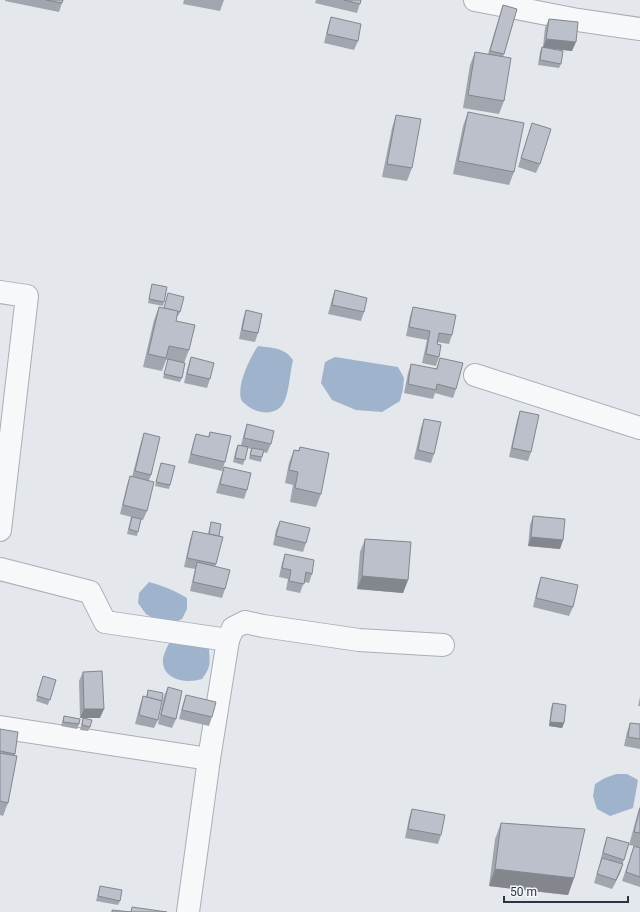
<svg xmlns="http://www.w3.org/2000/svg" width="640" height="912" font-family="Roboto,sans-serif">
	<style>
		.water { fill: #9fb4cc }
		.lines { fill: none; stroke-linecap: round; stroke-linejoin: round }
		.minor-casing { stroke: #a9aeb7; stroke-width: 24 }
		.minor { stroke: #f7f8fa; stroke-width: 22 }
		.wall { fill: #a1a5ae }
		.shaded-wall { fill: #83868d }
		.building { fill: #bbc0ca; stroke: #83868d }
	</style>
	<rect width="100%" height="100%" fill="#e4e7ec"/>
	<g class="water">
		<path d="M258 346C272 348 284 347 293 360 290 372 289 393 284 402 277 416 260 414 249 407 247 405 243 403 242 401 235 388 250 357 258 346Z"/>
		<path d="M335 357 398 367 404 378 403 389 400 401 382 412 356 410 332 400 321 383 325 362Z"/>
		<path d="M149 582C163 586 174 590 187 598V609L182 619 173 623 158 621 146 614 138 603 139 593Z"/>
		<path d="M171 639 197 645 209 649C210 664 211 667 202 679 198 680 193 681 189 681 178 681 164 676 163 663 162 655 168 646 171 639Z"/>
		<path d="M616 774H627L638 780 633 808 610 816 597 809 593 796 595 784 605 778Z"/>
	</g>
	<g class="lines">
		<defs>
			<g id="minor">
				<path d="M475 0 578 20 640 29"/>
				<path d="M0 292 27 296 0 530"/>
				<path d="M475 375 640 428"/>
				<path d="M0 569 90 592 105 622 228 640"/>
				<path d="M0 727 209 759"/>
				<path d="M188 912 209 759 228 640 233 628 245 622 263 626 359 640 443 645"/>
			</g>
		</defs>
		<use href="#minor" class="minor-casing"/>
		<use href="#minor" class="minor"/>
	</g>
	<g class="wall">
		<path d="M5 0H63L59 12 5 1Z"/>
		<path d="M184 0H224L220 11 183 4Z"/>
		<path d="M316 0H361L357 13 315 3Z"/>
		<path d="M503 5 517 9 503 57 504 101 499 114 463 108 470 65 475 52 488 54 500 14Z"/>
		<path d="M331 17 358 41 354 50 324 43 328 26Z"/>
		<path d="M549 19 572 51 549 48 561 64 559 68 538 65 540 52 542 47H543L545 28Z"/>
		<path d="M468 112 514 172 509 185 453 174 463 126Z"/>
		<path d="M396 115 412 168 407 181 382 177 392 128Z"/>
		<path d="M532 123 540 164 536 173 518 167Z"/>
		<path d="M152 284 164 302 163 306 148 303 151 289Z"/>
		<path d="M335 290 364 312 361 321 328 314 332 299Z"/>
		<path d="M168 293 180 312 178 316H177L176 321 189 350 184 363 182 378 180 382 163 378 168 360H166L162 371 143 367 154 320 159 307 164 308Z"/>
		<path d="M413 307 452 335 449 344 437 342V344L439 357 436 366 422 363 427 340 406 336 410 316Z"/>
		<path d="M246 310 258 333 255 342 239 339 243 319Z"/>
		<path d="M191 357 210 379 207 388 184 383 188 366Z"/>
		<path d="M440 358 456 389 453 398 435 393 433 399 404 393 408 373 411 364 436 369Z"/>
		<path d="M520 411 531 452 528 461 509 457 517 420Z"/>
		<path d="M424 419 434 454 431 463 414 459 421 428Z"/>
		<path d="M247 424 271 444 267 453 263 452 261 462 249 459 251 449 248 448 243 465 233 462 236 449 238 445H241L244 433Z"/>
		<path d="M210 432 225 462 222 471 188 463 193 443 196 434 208 437Z"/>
		<path d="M144 433 151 475 149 480 147 511 143 520H141L137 536 127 534 131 517 120 514 127 485 130 476 132 477 141 442Z"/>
		<path d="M300 447 321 494 316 507 290 502 293 485 285 483 289 463 294 450 298 451Z"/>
		<path d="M161 463 170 485 169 489 155 486Z"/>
		<path d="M224 467 247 490 244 499 216 493 221 476Z"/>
		<path d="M533 516 563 540 560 549 528 546 530 525Z"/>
		<path d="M280 521 306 543 303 552 273 545 276 530Z"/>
		<path d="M211 522 219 536 216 564 215 567 225 589 222 598 190 591 195 569 184 567 190 540 193 531 208 534Z"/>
		<path d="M365 539 408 580 403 593 357 589 360 552Z"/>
		<path d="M285 554 312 574 309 583 304 582 300 593 286 590 288 579 279 577 282 563Z"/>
		<path d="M541 577 573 607 569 616 533 607 538 586Z"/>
		<path d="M83 672 100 718H84L90 727 88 731 80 730 83 718H80L79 681Z"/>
		<path d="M43 676 56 680 48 705 36 701Z"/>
		<path d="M168 687 176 719 172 728 158 724 164 696Z"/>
		<path d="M148 690 158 720 154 728 135 724 140 705 143 696 146 697Z"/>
		<path d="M186 695 212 717 209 726 179 719 183 704Z"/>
		<path d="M640 697V706H638Z"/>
		<path d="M553 703 564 723 562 728 549 726 551 708Z"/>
		<path d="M64 716 79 724 77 729 61 726Z"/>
		<path d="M630 723 640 724V749L624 746 627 732Z"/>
		<path d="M0 729 15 754 8 803 3 816 0 815Z"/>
		<path d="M640 806V887L622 881 634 846 629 845 638 812Z"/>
		<path d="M412 809 441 835 438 844 405 838 409 818Z"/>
		<path d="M501 823 574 878 568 895 489 886 495 839Z"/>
		<path d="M607 837 629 843 620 873 612 889 594 883 600 863V862L604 846Z"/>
		<path d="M100 886 120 901 118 905 96 901Z"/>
	</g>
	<g class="shaded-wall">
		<path d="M546 39 576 42 572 51 543 48Z"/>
		<path d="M531 537 563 540 560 549 528 546Z"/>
		<path d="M362 576 408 580 403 593 357 589Z"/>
		<path d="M84 709H104L100 718H80Z"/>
		<path d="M550 722 564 723 562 728 549 726Z"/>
		<path d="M623 864 620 873 612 889 616 880Z"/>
		<path d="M495 869 574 878 568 895 489 886Z"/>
	</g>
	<g class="building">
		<path d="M46 0H63L62 3Z"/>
		<path d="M344 0H361L360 4Z"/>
		<path d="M503 5 517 9 504 54 490 51Z"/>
		<path d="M331 17 361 24 358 41 327 34Z"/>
		<path d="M549 19 578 22 576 42 546 39Z"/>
		<path d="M542 47 563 51 561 64 540 60Z"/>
		<path d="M475 52 511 58 504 101 468 95Z"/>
		<path d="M468 112 524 123 514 172 458 161Z"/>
		<path d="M396 115 421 119 412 168 387 164Z"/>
		<path d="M532 123 551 129 540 164 521 158Z"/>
		<path d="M152 284 167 287 164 302 149 299Z"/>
		<path d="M335 290 367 298 364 312 332 305Z"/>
		<path d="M168 293 184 297 180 312 164 308Z"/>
		<path d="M159 307 178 311 176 321 195 325 189 350 169 346 166 358 148 354Z"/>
		<path d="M413 307 456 315 452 335 439 333 437 344 441 345 439 357 426 354 430 331 409 327Z"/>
		<path d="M246 310 262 314 258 333 242 330Z"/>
		<path d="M191 357 214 363 210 379 187 374Z"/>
		<path d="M440 358 463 363 456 389 437 384 436 390 408 384 411 364 437 369Z"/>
		<path d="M168 359 185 363 182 378 164 374Z"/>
		<path d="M520 411 539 415 531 452 512 448Z"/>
		<path d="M424 419 441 422 434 454 418 450Z"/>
		<path d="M247 424 274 431 271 444 244 438Z"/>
		<path d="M210 432 231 436 225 462 191 454 196 434 209 437Z"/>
		<path d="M144 433 160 437 151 475 135 471Z"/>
		<path d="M238 445 248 447 245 460 235 458Z"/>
		<path d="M300 447 329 453 321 494 295 488 298 472 289 470 294 450 299 451Z"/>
		<path d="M252 448 264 450 262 457 250 455Z"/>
		<path d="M161 463 175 466 170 485 156 482Z"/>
		<path d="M224 467 251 473 247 490 220 484Z"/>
		<path d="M130 476 154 482 147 511 123 505Z"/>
		<path d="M533 516 565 519 563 540 531 537Z"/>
		<path d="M132 517 141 519 138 532 129 529Z"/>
		<path d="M280 521 310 528 306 543 276 536Z"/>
		<path d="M211 522 221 524 219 536 209 534Z"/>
		<path d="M193 531 223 537 216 564 187 558Z"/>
		<path d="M365 539 411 542 408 580 362 576Z"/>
		<path d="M285 554 314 560 312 574 306 572 304 584 289 581 291 570 282 568Z"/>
		<path d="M197 562 230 570 225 589 193 582Z"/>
		<path d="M541 577 578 585 573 607 536 598Z"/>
		<path d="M102 671 104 709H84L83 672Z"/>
		<path d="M43 676 56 680 50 700 37 696Z"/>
		<path d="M168 687 182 691 176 719 161 715Z"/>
		<path d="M148 690 163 693 162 701 147 697Z"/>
		<path d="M186 695 216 702 212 717 182 710Z"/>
		<path d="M143 696 162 701 158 720 139 715Z"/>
		<path d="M553 703 566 705 564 723 550 722Z"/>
		<path d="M64 716 80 719 79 724 63 722Z"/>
		<path d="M83 718 92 720 90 727 82 725Z"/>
		<path d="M630 723 640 724V739L628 737Z"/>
		<path d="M0 729 18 732 15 754 0 751Z"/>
		<path d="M0 753 17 756 8 803 0 801Z"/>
		<path d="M640 808V833L634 832Z"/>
		<path d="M412 809 445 815 441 835 408 829Z"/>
		<path d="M501 823 585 829 574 878 495 869Z"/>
		<path d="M607 837 629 843 624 860 603 853Z"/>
		<path d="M634 846 640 848V877L626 872Z"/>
		<path d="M602 858 623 864 616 880 597 874Z"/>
		<path d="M100 886 122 890 120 901 98 896Z"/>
		<path d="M132 907 167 912H112V910L131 912Z"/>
	</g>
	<path d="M504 896v6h124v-6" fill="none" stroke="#2b3445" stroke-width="2"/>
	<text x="510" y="896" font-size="12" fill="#2b3445" stroke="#f4f6f9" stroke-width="3" paint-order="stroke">50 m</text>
</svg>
